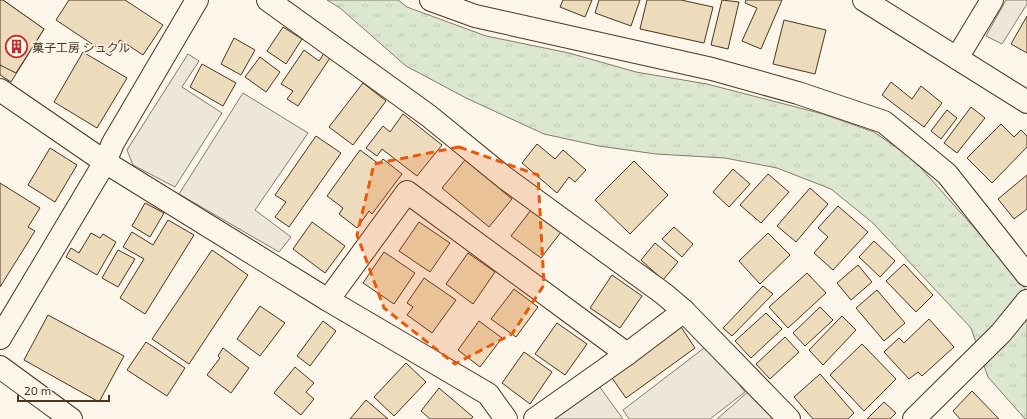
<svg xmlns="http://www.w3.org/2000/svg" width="1027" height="419" font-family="'Exo 2','Noto Sans JP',sans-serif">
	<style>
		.park { fill: url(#park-tufts); stroke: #887966 }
		.parking { fill: #ede7d9; stroke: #887966 }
		.building { fill: #ecdcbc; stroke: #4a3520 }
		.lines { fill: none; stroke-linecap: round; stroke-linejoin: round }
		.street-casing { stroke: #4a3520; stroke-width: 24 }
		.secondary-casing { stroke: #4a3520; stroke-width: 24 }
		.street { stroke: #fbf6e9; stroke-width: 22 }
		.secondary { stroke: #fbf6e9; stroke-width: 22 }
		.marked { fill: #e8590c; fill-opacity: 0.2; stroke: #e8590c; stroke-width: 3; stroke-dasharray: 8 5; stroke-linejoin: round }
		.labels { text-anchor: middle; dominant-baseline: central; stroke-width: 3; stroke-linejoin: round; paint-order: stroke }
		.poi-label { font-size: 12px; fill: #4a3520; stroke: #fbf6e9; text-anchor: start }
	</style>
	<defs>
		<pattern id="park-tufts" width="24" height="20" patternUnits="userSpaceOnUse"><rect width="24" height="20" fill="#dce7d0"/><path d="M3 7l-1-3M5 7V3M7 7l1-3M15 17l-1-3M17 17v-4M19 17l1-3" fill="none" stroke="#bec7b2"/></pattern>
	</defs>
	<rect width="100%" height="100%" fill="#fbf6e9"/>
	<path class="park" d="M327 0H398L407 7 486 36 569 53 636 72 707 84 823 114 874 132 913 159 977 231 1027 291V419H1025L988 377 971 328 873 223 831 189 777 168 725 158 656 154 599 146 544 134 466 98 406 66 340 8Z"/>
	<g class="parking">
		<path d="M1006 0H1027V4L1002 44 986 36Z"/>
		<path d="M188 54 199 61 182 87 222 113 175 187 133 165 127 150Z"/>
		<path d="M243 93 308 133 255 210 291 237 279 252 179 194Z"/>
		<path d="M708 345 745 392 710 419H629L623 410Z"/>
		<path d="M599 386 623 419H554Z"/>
		<path d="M749 391 773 419H717Z"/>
	</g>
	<g class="building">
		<path d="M0 0H3L44 29 11 82 0 75Z"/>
		<path d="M0 0H3L44 29 16 73 0 65Z"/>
		<path d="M69 0H125L163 25 143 55 120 40 110 56 56 20Z"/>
		<path d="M563 0H592L585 17 560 7Z"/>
		<path d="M599 0H640L631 26 595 13Z"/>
		<path d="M647 0H681L713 7 704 43 640 29Z"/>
		<path d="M722 0 739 2 728 49 711 45Z"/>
		<path d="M746 0H782L761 49 742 41 757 8 745 3Z"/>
		<path d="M1027 16V53L1011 44Z"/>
		<path d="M784 20 826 30 815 74 773 64Z"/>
		<path d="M283 27 302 39 286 64 267 51Z"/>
		<path d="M234 38 255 50 241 75 221 64Z"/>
		<path d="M304 50 319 61 326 50 332 55 298 106 287 99 293 91 281 84Z"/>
		<path d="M83 52 127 78 97 128 54 102Z"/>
		<path d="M260 57 280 72 266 92 245 77Z"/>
		<path d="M202 64 236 83 223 106 190 87Z"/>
		<path d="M891 82 912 99 921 86 942 103 924 127 882 95Z"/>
		<path d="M363 83 386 101 353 145 329 127Z"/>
		<path d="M971 107 985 118 957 153 944 143Z"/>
		<path d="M947 110 957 118 941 139 931 131Z"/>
		<path d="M403 114 442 145 417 176 382 149 377 156 366 148 383 126 390 132Z"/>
		<path d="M1001 124 1014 137 1021 130 1027 136V147L992 183 967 158Z"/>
		<path d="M316 136 341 153 289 227 275 217 286 202 275 195Z"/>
		<path d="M537 144 555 159 563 150 586 170 575 182 569 177 557 193 522 163Z"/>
		<path d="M50 148 77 165 55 202 28 185Z"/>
		<path d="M360 150 379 164 383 159 402 174 372 214 369 211 357 228 339 214 343 208 327 196Z"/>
		<path d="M465 160 512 199 489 227 442 188Z"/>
		<path d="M634 161 668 195 630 234 595 200Z"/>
		<path d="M733 169 750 184 729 207 713 192Z"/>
		<path d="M768 174 789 192 761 223 740 205Z"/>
		<path d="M1027 175V209L1014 219 998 199Z"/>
		<path d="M0 183 40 208 28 227 35 231 0 287Z"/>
		<path d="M810 188 828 204 796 242 777 226Z"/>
		<path d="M145 203 164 213 150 237 132 226Z"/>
		<path d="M838 206 868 232 833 270 814 253 828 237 818 228Z"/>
		<path d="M531 210 561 232 541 258 511 236Z"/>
		<path d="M168 220 194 235 145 314 120 298 144 259 123 247 132 232 153 245Z"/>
		<path d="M312 222 345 246 325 273 293 249Z"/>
		<path d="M419 222 450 243 430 272 399 251Z"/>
		<path d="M674 227 693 244 682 257 662 239Z"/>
		<path d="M91 233 100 238 103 234 116 242 97 275 66 257 71 248 79 253Z"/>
		<path d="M768 233 790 255 760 284 739 261Z"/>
		<path d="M874 241 895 261 880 277 859 257Z"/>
		<path d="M655 243 678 262 663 280 641 260Z"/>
		<path d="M118 250 135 259 118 287 102 278Z"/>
		<path d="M212 250 248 275 189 364 152 339Z"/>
		<path d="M384 252 415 273 394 304 363 283Z"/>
		<path d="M468 253 495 272 473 304 446 284Z"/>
		<path d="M904 264 933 295 916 312 886 281Z"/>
		<path d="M858 265 872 282 851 300 837 283Z"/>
		<path d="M807 273 826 293 788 328 769 307Z"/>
		<path d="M612 275 642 296 620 328 590 308Z"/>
		<path d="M424 278 456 300 432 333 407 315 413 307 407 303Z"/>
		<path d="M763 286 773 294 732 336 723 328Z"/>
		<path d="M514 289 538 307 516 337 491 319Z"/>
		<path d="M877 290 905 323 884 341 856 308Z"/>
		<path d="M260 306 285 323 260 356 237 339Z"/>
		<path d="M820 307 833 320 805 346 793 333Z"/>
		<path d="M766 313 782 329 751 358 735 341Z"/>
		<path d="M48 315 124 356 99 402 24 360Z"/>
		<path d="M842 316 856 330 823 365 809 350Z"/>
		<path d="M929 319 954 347 922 376 918 372 909 379 884 352 899 338 904 343Z"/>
		<path d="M323 321 336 331 310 366 297 356Z"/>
		<path d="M479 321 502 338 480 367 458 350Z"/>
		<path d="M557 323 587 344 565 375 535 354Z"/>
		<path d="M681 327 695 348 626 398 612 378Z"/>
		<path d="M785 337 799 352 770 379 756 364Z"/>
		<path d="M146 342 185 368 167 396 127 370Z"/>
		<path d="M862 344 896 379 864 411 830 375Z"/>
		<path d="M223 348 249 368 231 393 207 375 220 358 218 356Z"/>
		<path d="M524 352 552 372 530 404 502 383Z"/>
		<path d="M406 363 426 382 394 416 374 397Z"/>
		<path d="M295 367 314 383 306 392 314 399 301 415 274 393Z"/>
		<path d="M820 374 854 413 848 419H813L794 397Z"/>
		<path d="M439 388 473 417 471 419H430L421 411Z"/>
		<path d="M972 391 999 419H960L953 411Z"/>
		<path d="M366 400 388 419H350Z"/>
		<path d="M884 402 896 413 890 419H867Z"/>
	</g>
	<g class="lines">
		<defs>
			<g id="street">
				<path d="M268 0 429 116 505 178 664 294 684 311 789 419"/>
				<path d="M431 0 475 16 712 69 798 93 884 122 947 174 1027 275"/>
				<path d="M957 58 992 0"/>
				<path d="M0 90 105 162 328 300 488 394 506 419"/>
				<path d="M328 300 407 192 627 354"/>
				<path d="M0 338 105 162 113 143 197 0"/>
				<path d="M0 367 71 419"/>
				<path d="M535 419 627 354 684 311"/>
				<path d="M914 419 1001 333 1027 301"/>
			</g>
			<path id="secondary" d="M864 0 1027 102"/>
		</defs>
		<use href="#street" class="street-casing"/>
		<use href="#secondary" class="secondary-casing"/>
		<use href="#street" class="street"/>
		<use href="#secondary" class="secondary"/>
	</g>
	<path class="marked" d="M459 147 538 175 544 285 512 334 455 364 384 308 357 235 374 164Z"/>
	<defs>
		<symbol id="building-ring" viewBox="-11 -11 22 22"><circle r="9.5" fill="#fbf6e9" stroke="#c62828" stroke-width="1.5"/><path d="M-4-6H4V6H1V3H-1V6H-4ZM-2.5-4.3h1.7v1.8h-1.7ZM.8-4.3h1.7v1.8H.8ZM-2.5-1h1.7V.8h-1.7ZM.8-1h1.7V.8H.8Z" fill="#c62828"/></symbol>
	</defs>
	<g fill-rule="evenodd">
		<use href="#building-ring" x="4" y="34" width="25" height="25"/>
	</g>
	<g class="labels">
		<g class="poi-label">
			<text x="32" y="47">菓子工房 シュクル</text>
		</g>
	</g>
	<path d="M18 395v6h91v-6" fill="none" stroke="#4a3520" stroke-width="2"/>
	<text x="24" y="395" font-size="12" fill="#4a3520" stroke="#fbf6e9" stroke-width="3" paint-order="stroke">20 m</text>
</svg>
